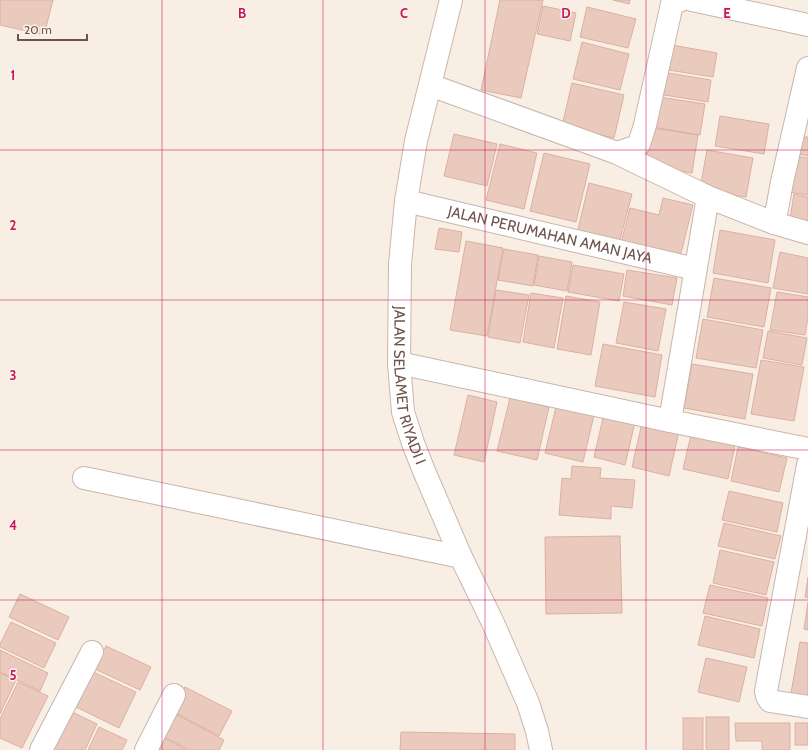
<svg xmlns="http://www.w3.org/2000/svg" width="808" height="750" font-family="Cabin,sans-serif">
	<style>
		.building { fill: #ebcabe; stroke: #dbb0a1 }
		.lines { fill: none; stroke-linecap: round; stroke-linejoin: round }
		.minor-casing { stroke: #c8b5ac; stroke-width: 24 }
		.secondary-casing { stroke: #cdb6ac; stroke-width: 24 }
		.minor { stroke: #fff; stroke-width: 22 }
		.secondary { stroke: #fff; stroke-width: 22 }
		.grid { fill: none; stroke: #c2185b; stroke-width: 1; stroke-opacity: 0.55 }
		.labels { text-anchor: middle; dominant-baseline: central; stroke-width: 3; stroke-linejoin: round; paint-order: stroke }
		.street-label { font-size: 15px; fill: #6e544d; stroke: #fcf2e9 }
		.grid-label { font-size: 13px; text-anchor: middle; font-weight: bold; fill: #c2185b; stroke: #fcf2e9; stroke-width: 3; stroke-linejoin: round; paint-order: stroke }
	</style>
	<rect width="100%" height="100%" fill="#f9eee3"/>
	<g class="building">
		<path d="M0 0H53L44 35 0 25Z"/>
		<path d="M500 0H543L521 98 481 90Z"/>
		<path d="M613 0H630L629 4Z"/>
		<path d="M543 6 576 13 570 41 537 34Z"/>
		<path d="M587 7 636 19 628 48 580 37Z"/>
		<path d="M582 42 629 54 620 90 573 79Z"/>
		<path d="M666 44 717 53 713 77 662 69Z"/>
		<path d="M662 72 711 80 708 102 658 94Z"/>
		<path d="M572 83 624 95 614 138 562 126Z"/>
		<path d="M653 96 705 104 700 135 647 126Z"/>
		<path d="M720 116 769 124 764 154 715 146Z"/>
		<path d="M652 128 698 135 692 173 645 166Z"/>
		<path d="M454 134 497 144 487 186 444 176Z"/>
		<path d="M802 137H808V156L799 154Z"/>
		<path d="M500 144 537 153 524 209 486 200Z"/>
		<path d="M707 150 753 158 746 197 700 189Z"/>
		<path d="M544 153 590 164 576 222 530 211Z"/>
		<path d="M795 156 808 158V195L789 192Z"/>
		<path d="M589 183 632 194 619 243 577 233Z"/>
		<path d="M794 194 808 197V229L789 225Z"/>
		<path d="M663 198 693 205 680 257 621 243 630 208 659 215Z"/>
		<path d="M439 228 462 232 459 252 435 249Z"/>
		<path d="M720 230 775 240 768 283 713 273Z"/>
		<path d="M466 241 503 248 487 336 450 330Z"/>
		<path d="M504 249 538 255 533 286 498 280Z"/>
		<path d="M780 252 808 258V294L773 288Z"/>
		<path d="M539 256 572 262 567 291 534 285Z"/>
		<path d="M573 265 624 274 619 301 568 292Z"/>
		<path d="M627 270 677 278 672 305 623 296Z"/>
		<path d="M714 278 771 288 764 327 707 317Z"/>
		<path d="M496 290 529 295 520 343 488 337Z"/>
		<path d="M777 292 808 297V317L805 335 770 330Z"/>
		<path d="M531 293 563 298 554 348 523 342Z"/>
		<path d="M566 296 600 302 591 355 557 349Z"/>
		<path d="M624 302 666 309 658 351 616 343Z"/>
		<path d="M703 319 763 330 756 368 696 358Z"/>
		<path d="M768 331 807 338 802 365 763 358Z"/>
		<path d="M603 344 662 355 655 397 595 386Z"/>
		<path d="M761 360 804 367 794 421 751 414Z"/>
		<path d="M692 364 753 374 745 419 684 408Z"/>
		<path d="M468 395 497 402 484 462 454 455Z"/>
		<path d="M510 398 549 407 537 460 497 451Z"/>
		<path d="M556 407 594 415 583 462 545 453Z"/>
		<path d="M604 414 635 422 625 465 594 457Z"/>
		<path d="M642 423 679 431 669 476 632 467Z"/>
		<path d="M691 435 735 445 728 479 683 469Z"/>
		<path d="M738 447 787 458 779 492 731 481Z"/>
		<path d="M572 466 601 468 600 478 635 480 632 508 611 506V519L559 515 562 478 571 479Z"/>
		<path d="M729 491 783 503 777 532 722 520Z"/>
		<path d="M724 523 781 536 775 559 718 546Z"/>
		<path d="M620 536 622 613 546 614 545 537Z"/>
		<path d="M720 550 774 562 766 595 713 583Z"/>
		<path d="M808 577V598L805 597Z"/>
		<path d="M710 585 768 598 762 626 703 613Z"/>
		<path d="M20 594 69 617 58 640 9 617Z"/>
		<path d="M808 602V630L804 629Z"/>
		<path d="M705 616 760 629 754 658 698 645Z"/>
		<path d="M11 622 56 643 44 668 0 647V644Z"/>
		<path d="M800 642 808 643V696L791 693Z"/>
		<path d="M106 646 151 667 140 690 95 669Z"/>
		<path d="M0 650 48 673 40 691 0 672Z"/>
		<path d="M706 658 747 667 739 702 698 692Z"/>
		<path d="M89 670 136 692 119 728 72 705Z"/>
		<path d="M0 673 16 680 0 714Z"/>
		<path d="M18 682 48 696 22 748 0 738V719Z"/>
		<path d="M185 687 232 711 219 736 172 711Z"/>
		<path d="M68 710 97 724 85 750H49Z"/>
		<path d="M170 711 224 740 219 750H190L158 734Z"/>
		<rect x="706" y="717" width="23" height="33"/>
		<rect x="683" y="718" width="20" height="32"/>
		<path d="M735 723H790V750H762V741H736Z"/>
		<rect x="795" y="723" width="13" height="22"/>
		<path d="M99 727 127 740 122 750H88Z"/>
		<path d="M401 732 515 734V750H400Z"/>
		<path d="M158 735 187 750H150Z"/>
	</g>
	<g class="lines">
		<defs>
			<g id="minor">
				<path d="M692 0 808 25"/>
				<path d="M430 85 617 153 708 197 774 223 808 233"/>
				<path d="M617 153 635 147 639 144 645 125 672 4 681 0"/>
				<path id="s1" d="M406 201 695 269"/>
				<path d="M774 223 778 204 782 182 808 68"/>
				<path d="M399 363 670 421 808 449"/>
				<path d="M670 421 708 197"/>
				<path d="M808 465 766 691 767 696 770 701 808 707"/>
				<path d="M84 478 461 557"/>
				<path d="M41 750 92 652"/>
				<path d="M146 750 174 695"/>
			</g>
			<g id="secondary">
				<path id="s2" d="M451 0 416 141 406 201 400 264 399 363 403 412 413 443 424 471 461 557 493 623 528 703 537 731 541 750"/>
			</g>
		</defs>
		<use href="#minor" class="minor-casing"/>
		<use href="#secondary" class="secondary-casing"/>
		<use href="#minor" class="minor"/>
		<use href="#secondary" class="secondary"/>
	</g>
	<path class="grid" d="M162 0V750M323 0V750M485 0V750M646 0V750M0 150H808M0 300H808M0 450H808M0 600H808"/>
	<g class="labels">
		<g class="street-label">
			<text stroke="none"><textPath href="#s1" startOffset="148">JALAN PERUMAHAN AMAN JAYA</textPath></text>
			<text stroke="none"><textPath href="#s2" startOffset="392">JALAN SELAMET RIYADI I</textPath></text>
		</g>
	</g>
	<g class="grid-label">
		<text x="242" y="18">B</text>
		<text x="404" y="18">C</text>
		<text x="566" y="18">D</text>
		<text x="727" y="18">E</text>
		<text x="13" y="80">1</text>
		<text x="13" y="230">2</text>
		<text x="13" y="380">3</text>
		<text x="13" y="530">4</text>
		<text x="13" y="680">5</text>
	</g>
	<path d="M18 34v6h69v-6" fill="none" stroke="#6e544d" stroke-width="2"/>
	<text x="24" y="34" font-size="12" fill="#6e544d" stroke="#fcf2e9" stroke-width="3" paint-order="stroke">20 m</text>
</svg>
